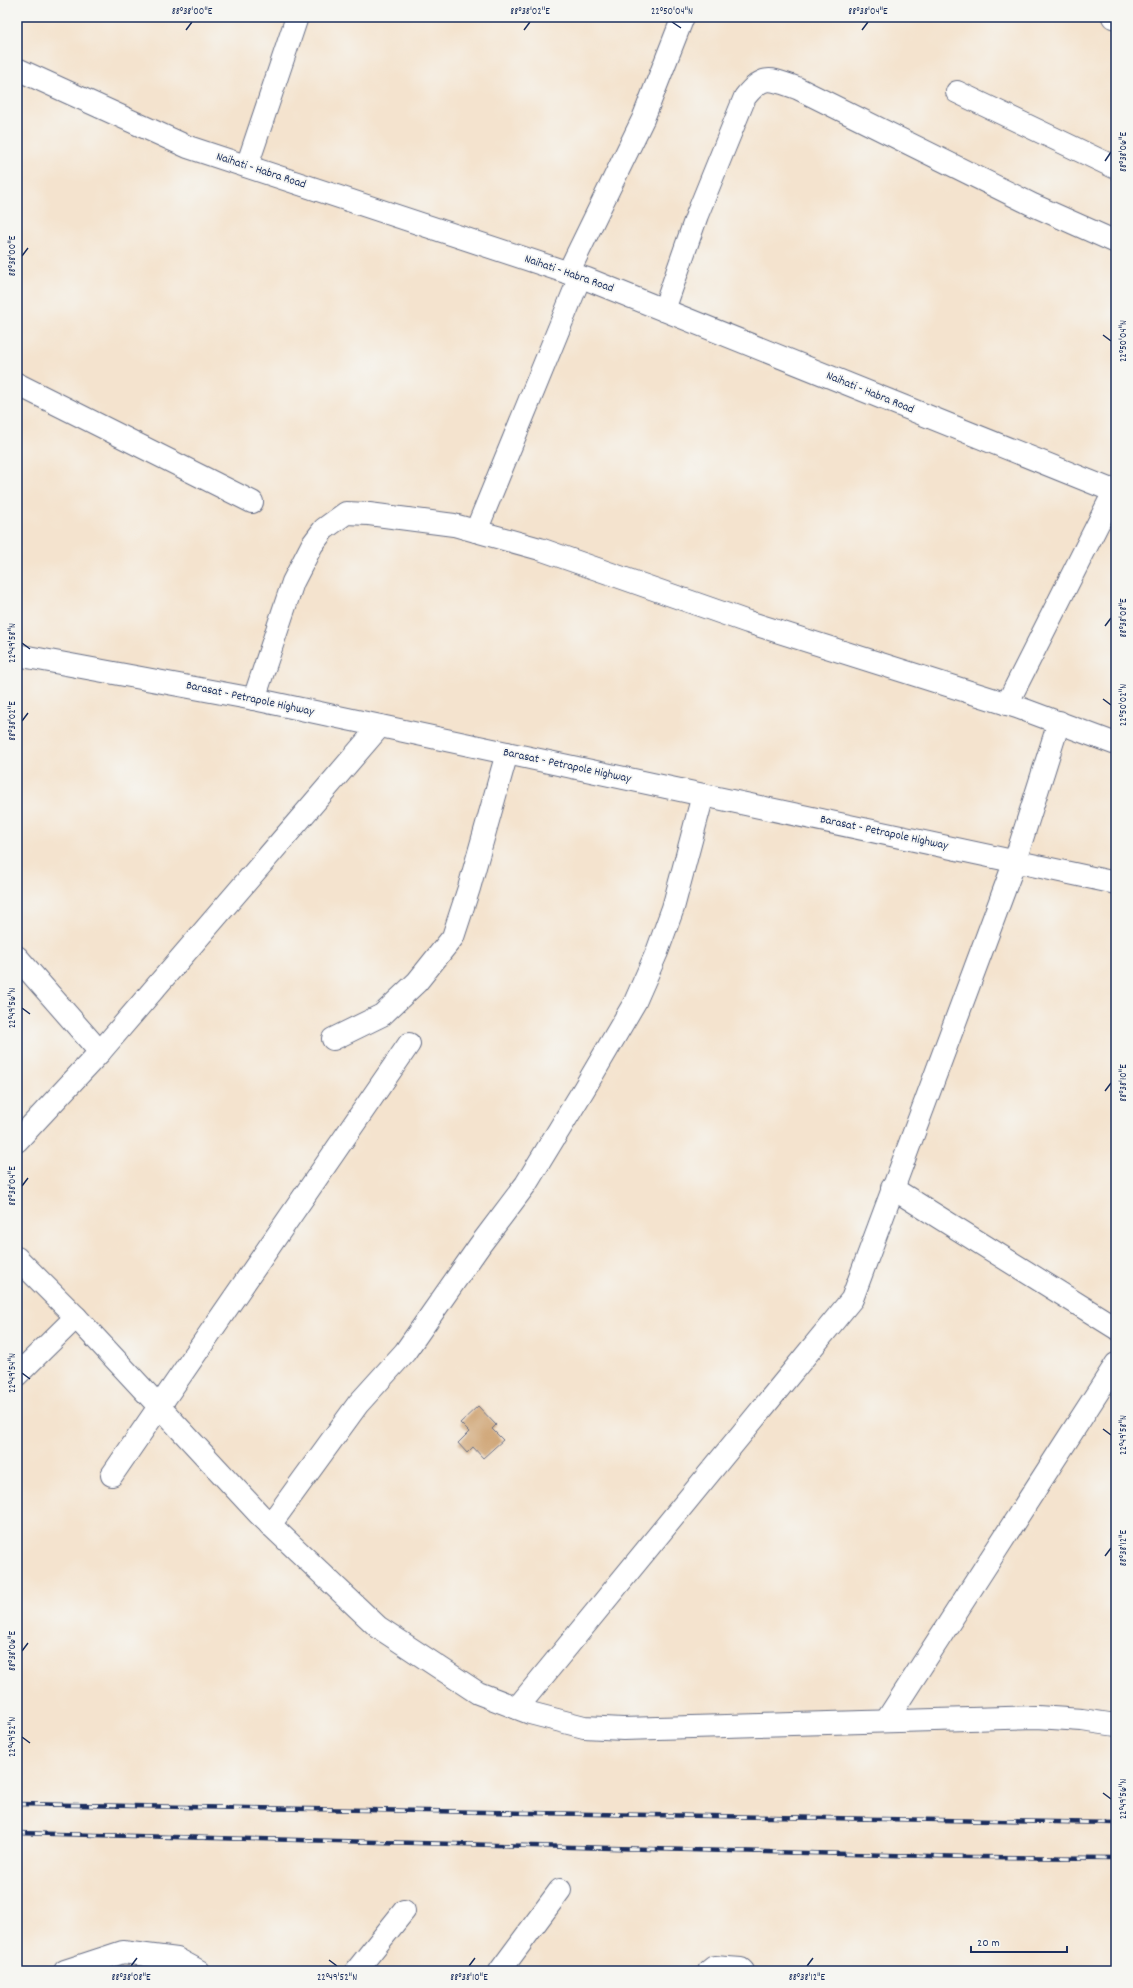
<svg xmlns="http://www.w3.org/2000/svg" width="1133" height="1988" font-family="Dekko,sans-serif">
	<style>
		.building { fill: #cfa475 }
		.lines { fill: none; stroke-linecap: round; stroke-linejoin: round }
		.street-casing { stroke: #676e85; stroke-width: 24 }
		.secondary-casing { stroke: #676e85; stroke-width: 24 }
		.highway-casing { stroke: #676e85; stroke-width: 24 }
		.street { stroke: #fff; stroke-width: 22 }
		.secondary { stroke: #fff; stroke-width: 22 }
		.highway { stroke: #fff; stroke-width: 22 }
		.rail-casing { stroke: #1b2f5e; stroke-width: 4.5 }
		.rail { stroke: #f6f6f2; stroke-width: 3; stroke-dasharray: 9; stroke-linecap: butt }
		.ticks { fill: none; stroke: #1b2f5e; stroke-width: 1.5 }
		.labels { text-anchor: middle; dominant-baseline: central; stroke-width: 3.5; stroke-linejoin: round; paint-order: stroke }
		.street-label { font-size: 12px; fill: #1b2f5e; stroke: #f6f6f2 }
		.neatline { fill: none; stroke: #1b2f5e; stroke-width: 1.5 }
		.ticks-label { font-size: 10px; text-anchor: middle; fill: #1b2f5e }
	</style>
	<rect width="100%" height="100%" fill="#f6f6f2"/>
	<filter id="ink" filterUnits="userSpaceOnUse"><feTurbulence type="fractalNoise" baseFrequency=".025" numOctaves="2"/><feDisplacementMap in="SourceGraphic" scale="8" xChannelSelector="R" yChannelSelector="G"/><feConvolveMatrix kernelMatrix="1 2 1 2 8 2 1 2 1" color-interpolation-filters="sRGB"/></filter>
	<filter id="wash" filterUnits="userSpaceOnUse"><feTurbulence type="fractalNoise" baseFrequency=".012" numOctaves="4" result="noise"/><feDisplacementMap in="SourceGraphic" scale="16" xChannelSelector="R" yChannelSelector="G"/><feGaussianBlur stdDeviation="0.9" result="paint"/><feColorMatrix in="noise" values="0 0 0 0 0 0 0 0 0 0 0 0 0 0 0 0 0 1.4 0 .05"/><feComposite in="paint" operator="in"/></filter>
	<g filter="url(#wash)">
		<rect width="100%" height="100%" fill="#f4e3ce"/>
		<g id="blocks">
			<path class="building" d="M478 1406 496 1425 492 1429 503 1440 483 1458 473 1447 467 1453 458 1443 469 1432 460 1423Z"/>
		</g>
	</g>
	<g filter="url(#ink)">
		<use href="#blocks" fill-opacity="0" stroke="#676e85" stroke-width="1"/>
		<g class="lines">
			<defs>
				<g id="street">
					<path d="M1113 17 1116 18"/>
					<path d="M957 92 1116 168"/>
					<path d="M247 166 297 17"/>
					<path d="M568 273 643 119 683 17"/>
					<path d="M664 310 697 215 745 97C764 73 771 79 797 88L1033 205 1116 242"/>
					<path d="M17 384 252 502"/>
					<path d="M476 531 580 277"/>
					<path d="M254 699 293 582 312 545 324 529 346 513 369 514 454 525 540 549 748 622 1017 707 1116 744"/>
					<path d="M1007 704 1116 488"/>
					<path d="M17 957 100 1052"/>
					<path d="M333 1039 382 1015 417 982 453 937 469 888 507 753"/>
					<path d="M17 1141 100 1052 380 726"/>
					<path d="M892 1188 1116 1328"/>
					<path d="M17 1258 76 1317 259 1514 378 1627 478 1693 530 1713 584 1727 623 1729 1037 1717 1082 1720 1116 1725"/>
					<path d="M17 1375 76 1317"/>
					<path d="M112 1475 409 1044"/>
					<path d="M270 1525 358 1404 405 1352 480 1245 526 1184 584 1089 635 1002 657 952 673 908 703 795"/>
					<path d="M517 1708 852 1299 1015 861 1059 722"/>
					<path d="M886 1721 1116 1364"/>
					<path d="M65 1971 123 1952 177 1959 199 1971"/>
					<path d="M356 1971 404 1911"/>
					<path d="M500 1971 560 1890"/>
					<path d="M709 1971 714 1967 741 1969 743 1971"/>
				</g>
				<path id="secondary" d="M17 69 188 147 587 279 1116 492"/>
				<path id="highway" d="M17 655 254 699 1116 883"/>
			</defs>
			<use href="#street" class="street-casing"/>
			<use href="#secondary" class="secondary-casing"/>
			<use href="#highway" class="highway-casing"/>
			<use href="#street" class="street"/>
			<use href="#secondary" class="secondary"/>
			<use href="#highway" class="highway"/>
			<defs>
				<g id="rail">
					<path d="M17 1804 1116 1823"/>
					<path d="M17 1833 970 1857 1116 1858"/>
				</g>
			</defs>
			<use href="#rail" class="rail-casing"/>
			<use href="#rail" class="rail"/>
		</g>
	</g>
	<path class="ticks" d="M672 22 681 28M186 30 192 22M524 30 530 22M862 30 868 22M1105 161 1111 152M22 256 28 248M1103 335 1111 341M1105 626 1111 618M22 643 30 649M1103 699 1111 705M22 721 28 713M22 1008 30 1014M1105 1091 1111 1083M22 1186 28 1178M22 1373 30 1379M1103 1429 1111 1435M1105 1556 1111 1548M22 1651 28 1643M22 1737 30 1743M1103 1793 1111 1799M329 1960 337 1966M131 1966 137 1958M469 1966 475 1958M807 1966 813 1958"/>
	<g class="labels">
		<g class="street-label">
			<text transform="translate(261 171) rotate(18)">Naihati - Habra Road</text>
			<text transform="translate(569 274) rotate(19)">Naihati - Habra Road</text>
			<text transform="translate(870 393) rotate(22)">Naihati - Habra Road</text>
			<text transform="translate(250 699) rotate(12)">Barasat - Petrapole Highway</text>
			<text transform="translate(567 766) rotate(12)">Barasat - Petrapole Highway</text>
			<text transform="translate(884 833) rotate(12)">Barasat - Petrapole Highway</text>
		</g>
	</g>
	<rect width="1133" height="1988" fill="none" stroke="#f6f6f2" stroke-width="44"/>
	<path d="M971 1946v6h96v-6" fill="none" stroke="#1b2f5e" stroke-width="2"/>
	<text x="977" y="1946" font-size="12" fill="#1b2f5e" stroke="#f6f6f2" stroke-width="3" paint-order="stroke">20 m</text>
	<rect x="22" y="22" width="1089" height="1944" class="neatline"/>
	<g class="ticks-label">
		<text x="192" y="14">88°38'00"E</text>
		<text x="530" y="14">88°38'02"E</text>
		<text x="672" y="14">22°50'04"N</text>
		<text x="868" y="14">88°38'04"E</text>
		<text transform="translate(1122 152) rotate(-90)" y="4">88°38'06"E</text>
		<text transform="translate(11 256) rotate(-90)" y="4">88°38'00"E</text>
		<text transform="translate(1122 341) rotate(-90)" y="4">22°50'04"N</text>
		<text transform="translate(1122 618) rotate(-90)" y="4">88°38'08"E</text>
		<text transform="translate(11 643) rotate(-90)" y="4">22°49'58"N</text>
		<text transform="translate(1122 705) rotate(-90)" y="4">22°50'02"N</text>
		<text transform="translate(11 721) rotate(-90)" y="4">88°38'02"E</text>
		<text transform="translate(11 1008) rotate(-90)" y="4">22°49'56"N</text>
		<text transform="translate(1122 1083) rotate(-90)" y="4">88°38'10"E</text>
		<text transform="translate(11 1186) rotate(-90)" y="4">88°38'04"E</text>
		<text transform="translate(11 1373) rotate(-90)" y="4">22°49'54"N</text>
		<text transform="translate(1122 1435) rotate(-90)" y="4">22°49'58"N</text>
		<text transform="translate(1122 1548) rotate(-90)" y="4">88°38'12"E</text>
		<text transform="translate(11 1651) rotate(-90)" y="4">88°38'06"E</text>
		<text transform="translate(11 1737) rotate(-90)" y="4">22°49'52"N</text>
		<text transform="translate(1122 1799) rotate(-90)" y="4">22°49'56"N</text>
		<text x="131" y="1980">88°38'08"E</text>
		<text x="337" y="1980">22°49'52"N</text>
		<text x="469" y="1980">88°38'10"E</text>
		<text x="807" y="1980">88°38'12"E</text>
	</g>
</svg>
